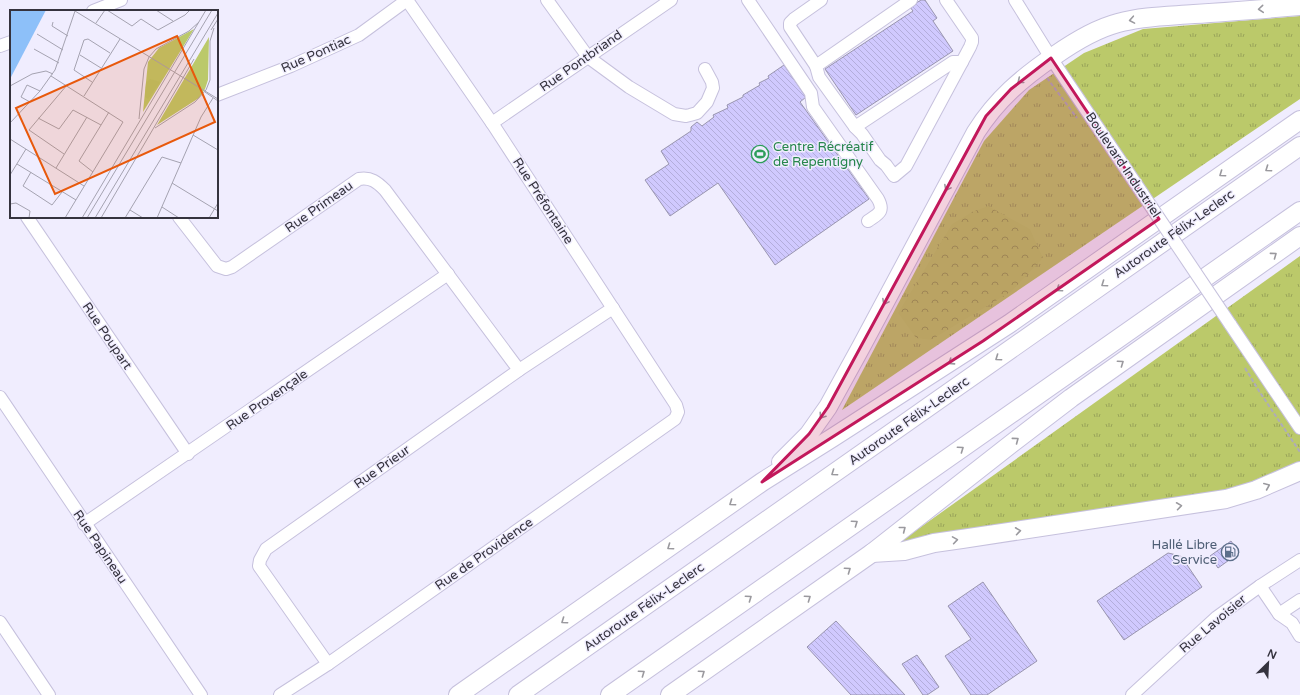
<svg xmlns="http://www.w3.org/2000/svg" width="1300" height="695" font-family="'Varela Round',sans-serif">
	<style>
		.grass { fill: url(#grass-tufts) }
		.forest { fill: url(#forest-crowns) }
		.building { fill: url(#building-back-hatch); stroke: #9995af }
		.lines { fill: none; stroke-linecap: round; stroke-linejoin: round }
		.minor-casing { stroke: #c6c1dd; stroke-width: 14 }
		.highway-casing { stroke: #c6c1dd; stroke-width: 20 }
		.path { stroke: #aeabba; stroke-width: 2; stroke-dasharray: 4 2; stroke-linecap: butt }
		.minor { stroke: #fff; stroke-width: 12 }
		.highway { stroke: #fff; stroke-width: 18 }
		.minor-bridge-casing { stroke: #c6c1dd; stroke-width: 14; stroke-linecap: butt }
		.minor-bridge { stroke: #fff; stroke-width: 12 }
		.oneway { stroke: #9a999e }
		.marked { fill: #c2185b; fill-opacity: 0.2; stroke: #c2185b; stroke-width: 3; stroke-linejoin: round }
		.labels { text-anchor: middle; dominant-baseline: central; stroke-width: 3; stroke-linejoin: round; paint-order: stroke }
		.street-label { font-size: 13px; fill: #35333e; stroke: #f0edfe }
		.leisure-label { font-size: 13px; fill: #27864d; stroke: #f0edfe; text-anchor: start }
		.service-label { font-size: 13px; fill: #4e5e75; stroke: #f0edfe; text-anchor: end }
		.inset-road { fill: none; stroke: #a5a3b1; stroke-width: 1 }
		.view { fill: #e8590c; fill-opacity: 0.15; stroke: #e8590c; stroke-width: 2 }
		.inset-edge { fill: none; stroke: #35333e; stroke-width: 2 }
	</style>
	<defs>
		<pattern id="grass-tufts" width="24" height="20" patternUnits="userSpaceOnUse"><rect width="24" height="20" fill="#bbc96a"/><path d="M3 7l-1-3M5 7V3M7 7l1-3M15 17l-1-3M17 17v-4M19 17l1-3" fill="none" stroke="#99a459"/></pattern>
		<pattern id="forest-crowns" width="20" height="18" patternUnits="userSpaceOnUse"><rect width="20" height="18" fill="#b8c666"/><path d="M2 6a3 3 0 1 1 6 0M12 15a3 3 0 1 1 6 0" fill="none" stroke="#96a155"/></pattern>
		<pattern id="building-back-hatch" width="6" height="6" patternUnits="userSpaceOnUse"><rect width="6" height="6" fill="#d0c9fe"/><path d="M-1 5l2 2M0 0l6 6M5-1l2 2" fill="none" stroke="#b3addb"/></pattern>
	</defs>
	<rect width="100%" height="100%" fill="#f0edfe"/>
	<g class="grass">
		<path d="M1300 16V99L842 410 984 141 1029 90 1084 53 1143 29Z"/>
		<path d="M1300 256V461L1293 467 1228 492 900 542Z"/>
	</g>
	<path class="forest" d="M988 206 1030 229 1043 258 1012 291 931 340 916 338 898 313 952 224 972 212Z"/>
	<g class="building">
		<path d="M921 0H925L937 18 933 21 953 51 856 115 825 69 913 11 910 7Z"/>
		<path d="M784 65 806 97 800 102 869 199 775 265 718 183 670 216 645 180 669 164 661 151 691 131V127L697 122 702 126 714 117 713 115 728 108 727 105 743 97V95L760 85 759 83 769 78 768 76Z"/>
		<path d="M1231 541 1239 553 1218 568 1210 556Z"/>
		<path d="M1168 553 1181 556 1202 587 1124 640 1097 601Z"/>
		<path d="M983 582 1037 661 987 695H971L945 656 971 639 948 606Z"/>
		<path d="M836 621 905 695H851L807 647Z"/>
		<path d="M917 655 939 687 927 695H923L902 664Z"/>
	</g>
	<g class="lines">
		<defs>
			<g id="minor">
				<path d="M547 0 588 57 629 87 674 114 686 116 690 115 697 113 707 102 713 88 712 82 705 69"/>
				<path d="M748 0 811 93 813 107 878 199C885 212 878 214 868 221"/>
				<path d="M821 0 794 19 790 23V27L816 66 911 0"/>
				<path d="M1015 0 1051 58 1142 193"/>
				<path d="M93 11 121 0"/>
				<path d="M0 46 11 42"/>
				<path d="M816 66 819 77 855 127 953 62H962"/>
				<path d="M217 95 291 66 359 35 407 0"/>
				<path d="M492 123 671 0"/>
				<path d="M855 127 862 134 880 160 886 165 894 176 906 166 962 62 970 47 972 42V38L946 0"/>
				<path d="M27 217 188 454"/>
				<path d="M179 217 217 266 226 269 232 267 359 179C371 177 377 182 385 190L519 370"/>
				<path d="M1230 324 1300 428"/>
				<path d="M0 397 201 695"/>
				<path d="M84 524 448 274"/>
				<path d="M1260 586 1279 614 1300 600"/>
				<path d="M1279 614 1292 623 1300 636"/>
				<path d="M0 622 49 695"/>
				<path d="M328 664 259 566 260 560 266 549 519 370 613 308"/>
				<path d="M280 695 328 664 675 419 678 412 676 405 492 123 407 0"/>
				<path d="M1132 695 1217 617 1260 586 1300 560"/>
			</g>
			<g id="highway">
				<path d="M781 462 809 434 828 407 861 347 976 132C997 99 1022 78 1054 56 1074 42 1095 29 1118 23 1143 16 1169 16 1194 14 1229 12 1265 9 1300 6"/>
				<path d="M872 553 904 551 934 543 962 539 1226 499 1256 490 1300 471"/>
				<path d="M458 695 762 482 832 438 1009 324 1300 120"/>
				<path d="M518 695 1300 146"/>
				<path d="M610 695 1300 211"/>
				<path d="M670 695 872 553 1011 444 1071 398 1300 236"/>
			</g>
		</defs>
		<use href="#minor" class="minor-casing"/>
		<use href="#highway" class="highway-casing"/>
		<g class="path">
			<path d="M1047 78 1077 118"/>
			<path d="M1245 368 1259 391 1300 452"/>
		</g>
		<use href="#minor" class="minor"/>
		<use href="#highway" class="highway"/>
		<defs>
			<path id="minor-bridge" d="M1142 193 1230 324"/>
		</defs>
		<use href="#minor-bridge" class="minor-bridge-casing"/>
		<use href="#minor-bridge" class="minor-bridge"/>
	</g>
	<defs><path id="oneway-chevron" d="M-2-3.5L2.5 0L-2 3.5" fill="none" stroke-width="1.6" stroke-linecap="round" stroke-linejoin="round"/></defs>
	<g class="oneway">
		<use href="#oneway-chevron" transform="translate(1261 9) rotate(175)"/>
		<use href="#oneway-chevron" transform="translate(1132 20) rotate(170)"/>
		<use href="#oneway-chevron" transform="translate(1020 81) rotate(141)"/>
		<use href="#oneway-chevron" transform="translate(1268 169) rotate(145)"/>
		<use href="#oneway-chevron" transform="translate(1222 174) rotate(145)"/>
		<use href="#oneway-chevron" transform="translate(947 188) rotate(118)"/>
		<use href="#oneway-chevron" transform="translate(1274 255) rotate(-36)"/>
		<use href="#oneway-chevron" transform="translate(1104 284) rotate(145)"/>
		<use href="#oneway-chevron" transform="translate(1059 289) rotate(145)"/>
		<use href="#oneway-chevron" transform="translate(885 302) rotate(118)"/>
		<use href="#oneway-chevron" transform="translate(998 358) rotate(145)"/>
		<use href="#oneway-chevron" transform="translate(951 362) rotate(147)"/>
		<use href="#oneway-chevron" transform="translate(1121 363) rotate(-35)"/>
		<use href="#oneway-chevron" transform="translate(822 416) rotate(124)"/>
		<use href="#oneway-chevron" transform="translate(1016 440) rotate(-37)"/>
		<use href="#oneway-chevron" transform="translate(961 449) rotate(-35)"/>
		<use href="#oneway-chevron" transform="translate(834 473) rotate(145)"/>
		<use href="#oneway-chevron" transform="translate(1267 486) rotate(-23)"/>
		<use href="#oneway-chevron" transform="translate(732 503) rotate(145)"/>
		<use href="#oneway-chevron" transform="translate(1179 506) rotate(-8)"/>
		<use href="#oneway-chevron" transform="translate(855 523) rotate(-35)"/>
		<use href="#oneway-chevron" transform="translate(903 529) rotate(-38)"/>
		<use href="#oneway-chevron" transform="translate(1018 531) rotate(-8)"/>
		<use href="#oneway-chevron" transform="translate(955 540) rotate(-9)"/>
		<use href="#oneway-chevron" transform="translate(670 547) rotate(145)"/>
		<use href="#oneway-chevron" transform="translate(848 570) rotate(-35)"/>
		<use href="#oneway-chevron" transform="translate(749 598) rotate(-35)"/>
		<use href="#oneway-chevron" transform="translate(808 598) rotate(-35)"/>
		<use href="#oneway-chevron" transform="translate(564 621) rotate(145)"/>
		<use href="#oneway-chevron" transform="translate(642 673) rotate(-35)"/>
		<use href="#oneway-chevron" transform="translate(702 673) rotate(-35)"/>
	</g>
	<path class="marked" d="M1051 58 1159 219 983 341 762 482 809 434 828 407 986 116 1011 89Z"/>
	<defs>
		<symbol id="stadium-ring" viewBox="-11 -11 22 22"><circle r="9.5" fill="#f0edfe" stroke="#2e9e5b" stroke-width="1.5"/><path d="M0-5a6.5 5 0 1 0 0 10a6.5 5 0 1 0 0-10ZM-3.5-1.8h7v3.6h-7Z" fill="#2e9e5b"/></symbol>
		<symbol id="fuel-ring" viewBox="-11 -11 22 22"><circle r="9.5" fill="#f0edfe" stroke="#5c6f8a" stroke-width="1.5"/><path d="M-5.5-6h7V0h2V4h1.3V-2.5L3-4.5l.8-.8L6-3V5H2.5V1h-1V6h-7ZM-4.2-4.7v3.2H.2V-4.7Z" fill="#5c6f8a"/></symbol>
	</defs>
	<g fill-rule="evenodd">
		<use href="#stadium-ring" x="750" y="144" width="20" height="20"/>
		<use href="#fuel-ring" x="1220" y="542" width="20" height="20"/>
	</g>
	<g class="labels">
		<g class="street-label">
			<text transform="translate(316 54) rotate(-24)">Rue Pontiac</text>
			<text transform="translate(581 61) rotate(-35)">Rue Pontbriand</text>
			<text transform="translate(1123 165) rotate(56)">Boulevard Industriel</text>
			<text transform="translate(543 201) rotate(57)">Rue Préfontaine</text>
			<text transform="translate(319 207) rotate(-35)">Rue Primeau</text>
			<text transform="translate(1174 234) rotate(-35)">Autoroute Félix-Leclerc</text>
			<text transform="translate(107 336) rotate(56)">Rue Poupart</text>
			<text transform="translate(267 400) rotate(-35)">Rue Provençale</text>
			<text transform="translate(909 421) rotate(-35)">Autoroute Félix-Leclerc</text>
			<text transform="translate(382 467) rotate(-35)">Rue Prieur</text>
			<text transform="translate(100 547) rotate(56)">Rue Papineau</text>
			<text transform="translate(484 554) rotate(-35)">Rue de Providence</text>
			<text transform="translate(644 607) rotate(-35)">Autoroute Félix-Leclerc</text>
			<text transform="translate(1213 624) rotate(-40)">Rue Lavoisier</text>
		</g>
		<g class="leisure-label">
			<text x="773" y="147">Centre Récréatif<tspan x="773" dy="15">de Repentigny</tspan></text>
		</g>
		<g class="service-label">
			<text x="1217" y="545">Hallé Libre<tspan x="1217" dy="15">Service</tspan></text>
		</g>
	</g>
	<g transform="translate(10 10)">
		<rect width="208" height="208" fill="#f0edfe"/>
		<path d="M184 19 133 102 138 52 149 38ZM199 27 198 70 195 79 189 88 147 115Z" fill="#bbc96a"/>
		<path d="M140 69 150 72 138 89 135 87 136 73Z" fill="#b8c666"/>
		<path d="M1 0H36L0 69V2Z" fill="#8dc0f9"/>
		<path class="inset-road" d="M97 0 122 16 131 9 148 20 175 5 180 0M146 0 163 11M65 1 208 89M43 12 42 16 58 26M86 13 95 0M201 20 208 9M27 24 53 40M24 39 49 53M70 45 91 58M41 66 113 112 55 208M82 72 64 60 74 30 78 29 100 43M0 76 22 64 36 61 43 64M195 82 208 91M74 86 110 29M20 92 11 87 17 75 30 81M28 108 49 119 63 100 91 115M129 109 134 59 139 47 146 39 179 21 189 12M0 113 30 81 45 60 65 1M145 118 185 92 196 80 200 70V31L204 18M183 125 208 140M0 129 74 176M54 144 19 120 57 75M7 154 66 190M46 158 77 107M21 162 13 176 42 195 52 182M83 162 69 151 99 102M0 165 16 139M162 173 208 201M0 194 6 193 20 201 19 208M152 197 169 208M120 200 133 208M72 208 196 0M77 208 202 0M85 208 208 3M91 208 184 49M115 208 152 147 171 153M147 208 191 107 203 88M199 208 208 193"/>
		<path class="view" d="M167 26 205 112 45 184 6 98Z"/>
		<rect width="208" height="208" class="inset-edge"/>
	</g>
	<g transform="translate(1268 663) rotate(24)" stroke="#f0edfe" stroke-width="3" paint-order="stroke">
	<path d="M0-3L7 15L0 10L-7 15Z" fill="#35333e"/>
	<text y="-6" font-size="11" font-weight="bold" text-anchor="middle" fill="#35333e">N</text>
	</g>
</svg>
